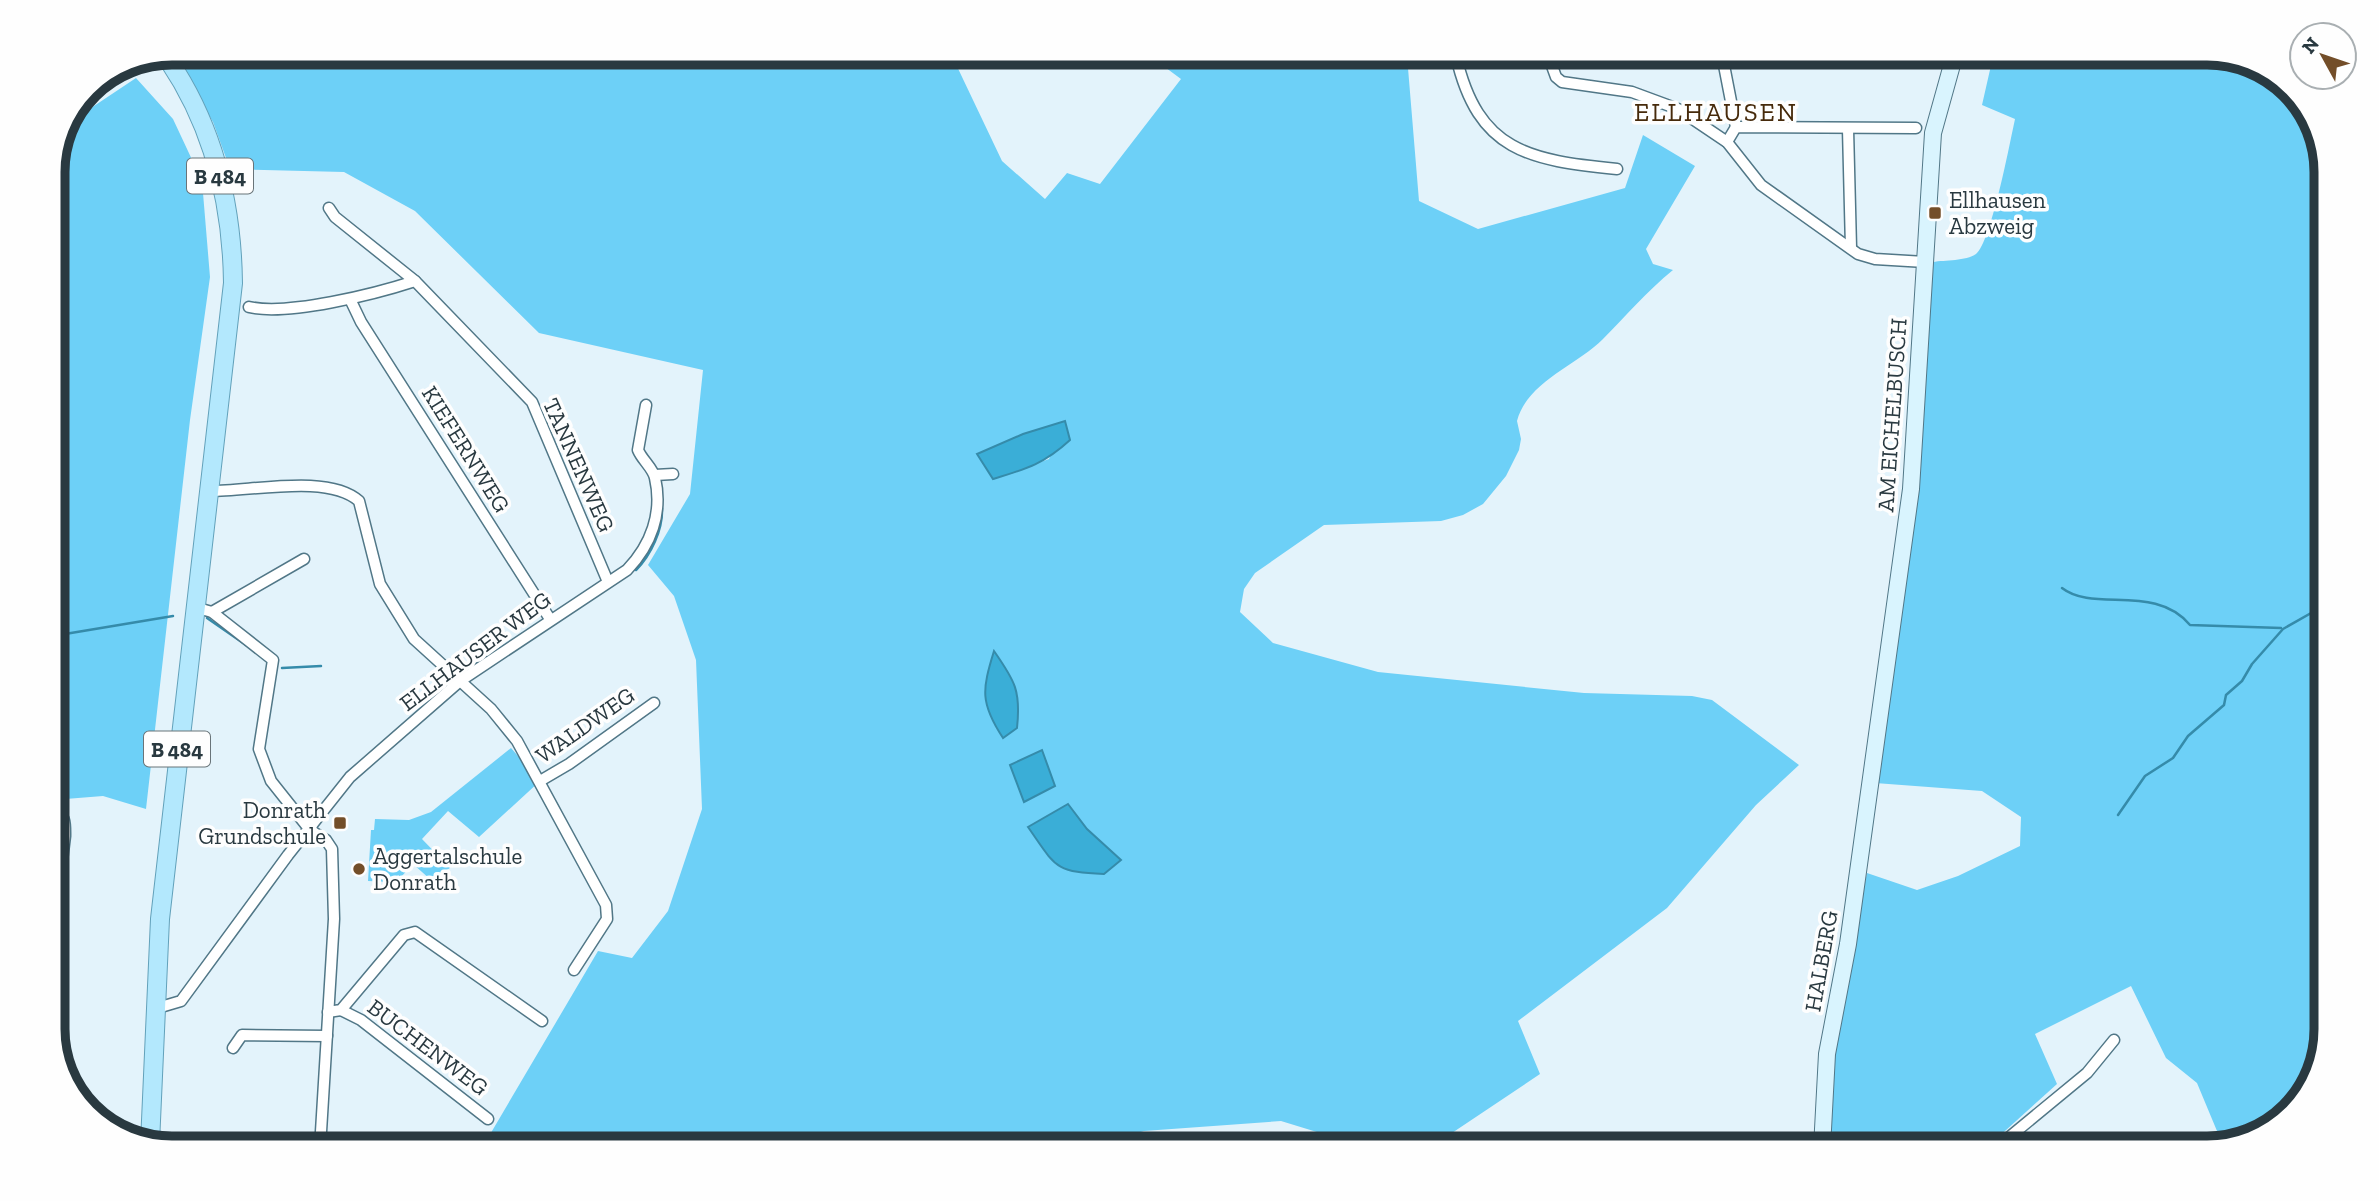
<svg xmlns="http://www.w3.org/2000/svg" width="2379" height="1201" font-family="'Zilla Slab',serif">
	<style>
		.green { fill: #6dd0f7; fill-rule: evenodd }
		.water { fill: #3aaed7; stroke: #358baa; stroke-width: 2 }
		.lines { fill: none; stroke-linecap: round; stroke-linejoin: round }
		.stream { stroke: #358baa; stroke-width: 2.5 }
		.street-casing { stroke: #517787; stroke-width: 13 }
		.secondary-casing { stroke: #517787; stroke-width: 18 }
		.primary-casing { stroke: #62a1ba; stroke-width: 20 }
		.street { stroke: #fff; stroke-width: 10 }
		.secondary { stroke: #d9f4fe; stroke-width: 16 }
		.primary { stroke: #b3e8fd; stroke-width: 18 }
		.poi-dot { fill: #734e29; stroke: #fefefe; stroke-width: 2.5 }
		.labels { text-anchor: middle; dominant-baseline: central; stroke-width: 7; stroke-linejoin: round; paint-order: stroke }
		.shield { fill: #fefefe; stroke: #697479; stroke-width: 2 }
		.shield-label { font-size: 21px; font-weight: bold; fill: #293940 }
		.poi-label { font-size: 23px; fill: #293940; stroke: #fefefe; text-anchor: start }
		.street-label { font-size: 23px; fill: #293940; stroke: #fefefe }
		.quarter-label { font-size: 26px; letter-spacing: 2px; fill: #462a0b; stroke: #fefefe }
		.rim { fill: none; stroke: #293940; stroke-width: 9 }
	</style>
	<rect width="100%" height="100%" fill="#e3f3fb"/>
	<g class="green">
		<path d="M2207 53 2260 65 2306 105 2319 143 2316 149 2319 144 2326 165V1029L2314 1082 2273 1129 2208 1148H2191L2217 1131 2197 1083 2166 1058 2131 986 2035 1034 2057 1084 1995 1140 1975 1148H1829L1833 1055 1851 946 1867 873 1917 890 1958 876 2020 846 2021 817 1982 791 1875 783 1933 262C1945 260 1966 261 1976 254 1991 243 2010 142 2015 119L1982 105 1992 61 1963 54Z"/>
		<path d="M1407 56 1419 201 1478 229 1625 188 1643 135 1695 166 1646 249 1653 264 1673 270C1647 291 1626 316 1603 339 1576 366 1527 382 1517 421L1521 439 1519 450 1506 476 1483 504 1463 515 1441 521 1324 525 1255 573 1244 589 1240 612 1273 643 1378 672 1584 693 1692 696 1712 700 1799 765 1756 805 1667 908 1518 1021 1540 1074 1434 1145 1419 1148H1369L1281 1121 1144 1131 1089 1148H482L598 951 632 958 668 911 702 809 696 660 674 596 648 565 690 494 703 370 539 333 415 211 344 172 230 169 213 122 176 61 953 58 1002 161 1045 199 1067 173 1100 184 1181 79 1154 59 1155 57ZM1065 422 1049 459 993 479 978 455 1023 434ZM1067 805 1087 829 1028 827Z"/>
		<path d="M136 78 173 119 202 181 210 277 190 420 146 809 103 796 53 800V164L73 120Z"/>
		<path d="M511 748 540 781 479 837 448 811 422 839 450 868 431 880 413 864 401 877 398 875 392 882 368 881 371 830H374L375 819 409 820 431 812Z"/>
	</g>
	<g class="water">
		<path d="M1065 421 1070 440C1044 464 1026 469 993 479L977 454 1023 434Z"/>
		<path d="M994 651C1015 681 1021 691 1017 728L1003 738C980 703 982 690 994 651Z"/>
		<path d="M1042 750 1055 786 1024 802 1010 765Z"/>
		<path d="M1068 804 1087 829 1121 860 1104 874C1054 872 1056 867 1028 827Z"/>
	</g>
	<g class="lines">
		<g class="stream">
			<path d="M636 570C651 555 663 529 662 508"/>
			<path d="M2062 588C2094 613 2155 583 2190 625L2281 628"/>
			<path d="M207 618 246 645"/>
			<path d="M53 636 173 616"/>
			<path d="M282 668 321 666"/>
			<path d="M2118 815 2145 776 2173 758 2188 736 2224 705 2226 695 2242 681 2252 664 2283 629 2320 608H2326"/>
		</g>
		<defs>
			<g id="street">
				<path d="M1548 55 1556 77 1562 82 1632 92 1678 109 1727 142 1761 185 1858 254 1875 259 1925 262"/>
				<path d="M1722 55 1736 127"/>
				<path d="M1456 56C1478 152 1529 160 1617 169"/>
				<path d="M1848 129 1851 248"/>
				<path d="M1727 142 1736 127 1916 128"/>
				<path d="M329 208 335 217 415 281"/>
				<path d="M350 299 361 322 550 619"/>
				<path d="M249 307C288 316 375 294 415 281L532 402 608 582"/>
				<path d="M655 475 673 474"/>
				<path d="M208 491C248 492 328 473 359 501L380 584 414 639 491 709 517 741 606 905 607 919 574 970"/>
				<path d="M194 607 212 612 273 660 259 749 271 781 310 830 326 840 332 849 334 919 320 1148"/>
				<path d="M212 612 304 559"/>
				<path d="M540 781 569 764 654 703"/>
				<path d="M53 809C66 814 65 824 65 836L53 935"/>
				<path d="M154 1009 181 1001 288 855 350 777 460 681 627 570C651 545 663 513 655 478 653 468 642 460 638 450L646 405"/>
				<path d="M341 1010 361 1020 488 1119"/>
				<path d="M328 1012 341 1010 404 935 415 932 542 1021"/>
				<path d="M233 1048 242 1035 327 1036"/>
				<path d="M1996 1148 2087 1073 2114 1040"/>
			</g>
			<path id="secondary" d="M1822 1148 1827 1054 1848 944 1911 489 1933 133 1955 54"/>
			<path id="primary" d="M150 1143 160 919 233 283C232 203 214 128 169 61"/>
		</defs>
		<use href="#street" class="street-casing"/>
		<use href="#secondary" class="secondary-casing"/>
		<use href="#primary" class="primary-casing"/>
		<use href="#street" class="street"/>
		<use href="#secondary" class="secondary"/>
		<use href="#primary" class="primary"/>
	</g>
	<g class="poi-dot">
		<rect x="1928" y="206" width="14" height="14" rx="3.5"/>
		<rect x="333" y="816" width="14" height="14" rx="3.5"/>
		<circle cx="359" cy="869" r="7"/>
	</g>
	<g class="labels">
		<g class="shield">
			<rect x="187" y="158.5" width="66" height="35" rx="5"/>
			<rect x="144" y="731.5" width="66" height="35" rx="5"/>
		</g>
		<g class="shield-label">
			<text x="220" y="176">B 484</text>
			<text x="177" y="749">B 484</text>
		</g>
		<g class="poi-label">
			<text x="1949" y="200">Ellhausen<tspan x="1949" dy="26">Abzweig</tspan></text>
			<text x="326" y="810" text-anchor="end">Donrath<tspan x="326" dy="26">Grundschule</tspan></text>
			<text x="373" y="856">Aggertalschule<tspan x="373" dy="26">Donrath</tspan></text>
		</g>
		<g class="street-label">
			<text transform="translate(1892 415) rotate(-86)">AM EICHELBUSCH</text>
			<text transform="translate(466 449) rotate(58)">KIEFERNWEG</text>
			<text transform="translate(579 465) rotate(66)">TANNENWEG</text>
			<text transform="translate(475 651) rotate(-37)">ELLHAUSER WEG</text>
			<text transform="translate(585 725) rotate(-35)">WALDWEG</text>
			<text transform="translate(1821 961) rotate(-80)">HALBERG</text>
			<text transform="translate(428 1047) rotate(37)">BUCHENWEG</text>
		</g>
		<g class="quarter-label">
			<text x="1716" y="112">ELLHAUSEN</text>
		</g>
	</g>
	<path d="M0 0H2379V1201H0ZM172 65H2207A107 107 0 0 1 2314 172V1029A107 107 0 0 1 2207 1136H172A107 107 0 0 1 65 1029V172A107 107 0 0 1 172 65Z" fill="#fefefe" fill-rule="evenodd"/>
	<path class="rim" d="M172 65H2207A107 107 0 0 1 2314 172V1029A107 107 0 0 1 2207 1136H172A107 107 0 0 1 65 1029V172A107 107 0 0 1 172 65Z"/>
	<g transform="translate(2323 56) rotate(310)"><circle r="33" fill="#fefefe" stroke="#a9afb2" stroke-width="2"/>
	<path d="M0-5L12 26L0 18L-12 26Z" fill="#734e29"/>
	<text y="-10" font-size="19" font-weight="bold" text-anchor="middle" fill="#293940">N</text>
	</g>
</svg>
